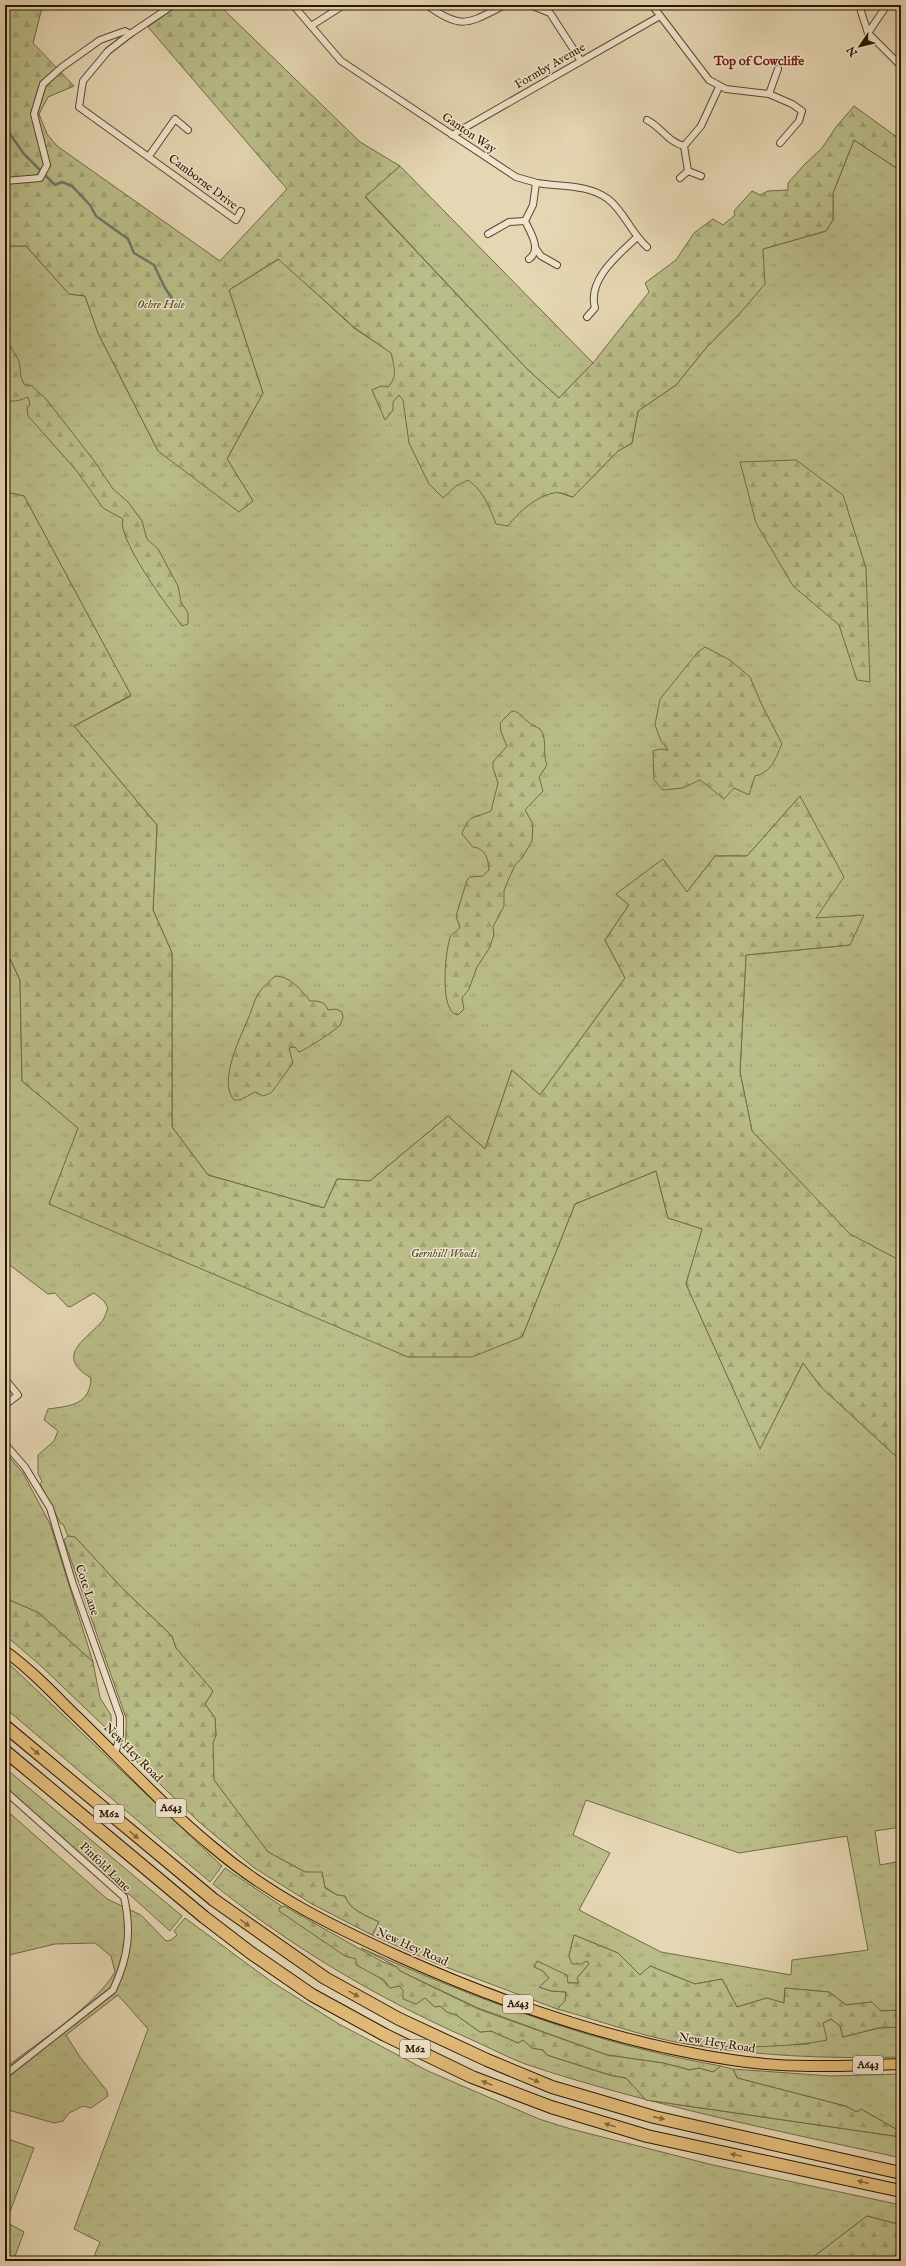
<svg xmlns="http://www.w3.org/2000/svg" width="906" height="2266" font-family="'IM FELL English',serif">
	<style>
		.grass { fill: url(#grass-tufts); stroke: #726a44; fill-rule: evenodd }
		.forest { fill: url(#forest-firs); stroke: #726a44 }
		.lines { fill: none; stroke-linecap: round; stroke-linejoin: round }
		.stream { stroke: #6e776d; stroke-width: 2.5 }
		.minor-casing { stroke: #5a472d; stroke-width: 8 }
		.primary-casing { stroke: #2b1700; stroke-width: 12 }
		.motorway-casing { stroke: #2b1700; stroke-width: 14 }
		.minor { stroke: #efe5ce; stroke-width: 6 }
		.primary { stroke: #e3bc7a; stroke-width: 10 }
		.motorway { stroke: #e3bc7a; stroke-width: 12 }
		.oneway { fill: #876a3d }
		.labels { text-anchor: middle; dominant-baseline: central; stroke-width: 3; stroke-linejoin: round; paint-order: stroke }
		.shield { fill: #efe5ce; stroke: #66553e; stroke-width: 1 }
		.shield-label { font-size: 11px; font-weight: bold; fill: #2b1700 }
		.street-label { font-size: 12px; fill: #2b1700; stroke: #efe5ce }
		.park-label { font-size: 12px; font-style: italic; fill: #564929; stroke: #efe5ce }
		.neighbourhood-label { font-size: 13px; font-weight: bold; fill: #7a1f14; stroke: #efe5ce }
	</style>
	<defs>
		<pattern id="grass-tufts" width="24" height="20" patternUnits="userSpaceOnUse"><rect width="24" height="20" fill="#babd89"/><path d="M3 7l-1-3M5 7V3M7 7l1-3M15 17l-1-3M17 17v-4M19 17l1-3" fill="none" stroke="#a0a274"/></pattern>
		<pattern id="forest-firs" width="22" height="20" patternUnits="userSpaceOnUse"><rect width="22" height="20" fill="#babd89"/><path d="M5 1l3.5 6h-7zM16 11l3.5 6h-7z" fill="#a0a274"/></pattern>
	</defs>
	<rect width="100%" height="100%" fill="#e6d7b4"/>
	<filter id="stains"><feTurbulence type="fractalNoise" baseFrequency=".005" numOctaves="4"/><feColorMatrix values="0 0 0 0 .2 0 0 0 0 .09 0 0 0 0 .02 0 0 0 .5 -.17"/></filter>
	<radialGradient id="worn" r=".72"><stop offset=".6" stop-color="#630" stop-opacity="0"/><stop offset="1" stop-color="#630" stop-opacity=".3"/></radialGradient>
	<g class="grass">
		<path d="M854 140 901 171V1261L850 1235 752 1131 740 1072 746 955 850 945 815 919 800 796 747 856H715L687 892 616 894 629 905 605 940 625 978 540 1095 512 1070 485 1149 448 1116 370 1181 337 1179 324 1208 208 1175 172 1127V953L153 910 157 825 74 726 131 696 24 496 5 492V246H26L69 294 85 296 98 333 158 451 253 501 227 459 263 393 229 290 279 259 355 329 447 389 544 488 573 497 618 451 632 443 638 411 676 385 706 348 742 311 763 249 826 231 833 220V193Z"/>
		<path d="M400 166 593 363 559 398 526 368 365 196Z"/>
		<path d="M5 948 20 980 22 1081 79 1128 49 1204 522 1337 575 1204 656 1171 668 1218 703 1229 686 1284 760 1448 803 1363 821 1387 901 1461V1827L875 1831 880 1865 901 1861V1990L896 1991 901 1993V2010L881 2011 872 2002 846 2005 829 1992 785 1988 784 2003 767 1998 737 2007 722 1979 695 1984 650 1966 640 1976 618 1953 574 1935 569 1956 587 1961 589 1964 577 1978 579 1983H568L538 1961 534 1966 543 1971 550 1979 539 1987 551 1991 566 1992 565 2001 557 2009 435 1963 372 1935 379 1922C367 1916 349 1910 345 1896L337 1895 325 1887 322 1873 305 1872 268 1852 214 1780 212 1743 216 1735 215 1718 205 1704 213 1691 176 1648 172 1636 121 1587 75 1537 68 1536 63 1524H61L40 1484 42 1481 38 1474V1455L54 1441 58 1431 44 1420 48 1409C70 1406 90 1405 91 1378 53 1355 87 1340 103 1320 105 1317 106 1312 108 1308L104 1301 94 1293 70 1307 67 1306 55 1293 48 1294 7 1263 5 1264ZM586 1800 739 1853 847 1836 868 1950 792 1960 791 1975 661 1952 579 1910 610 1853 573 1835Z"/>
		<path d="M5 1452 23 1473 50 1524 93 1662 39 1613 5 1598Z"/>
		<path d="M5 1660 222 1866 210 1882 5 1708Z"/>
		<path d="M5 1768 182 1916 170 1931 129 1894 123 1893 5 1787Z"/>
		<path d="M5 1809 107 1899 141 1915 166 1941 171 1940 177 1935 174 1931 185 1918 272 1982 339 2024 428 2071 539 2119 571 2129 713 2165 901 2205V2225L867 2216 808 2261H92L100 2242 74 2229 148 2029 118 1995 66 2035 80 2057 107 2091 108 2096 91 2108 83 2106 69 2113 63 2121 54 2123 5 2109V2068C37 2043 95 2006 115 1972L111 1956 95 1943 55 1944 5 1956Z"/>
		<path d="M225 1868 283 1907 280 1911 326 1943C333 1944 338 1951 344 1955 348 1957 353 1957 357 1959 363 1962 385 1982 390 1988L399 1986 403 1990 425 1998 435 2007 440 2006 447 2012 456 2015 480 2032 491 2031 518 2043 523 2040 532 2048 543 2050 547 2055 609 2075 626 2078 646 2100 901 2137V2158C775 2130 648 2105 525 2064 507 2057 488 2047 470 2039 379 1999 291 1947 213 1884Z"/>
		<path d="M361 1948C478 2000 595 2044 721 2066L713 2072 699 2068 690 2070 663 2063 607 2055 478 2008 400 1971C396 1965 370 1953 361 1948Z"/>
		<path d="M831 2019 840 2026 843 2037 878 2028 901 2027V2057C826 2059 755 2056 681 2043L730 2046 809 2044 823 2023Z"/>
		<path d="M733 2069 831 2076 901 2074V2132L861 2109 857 2112 845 2106 737 2078Z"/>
		<path d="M5 2138 34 2148 6 2222 24 2232 14 2259 20 2261H5Z"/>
	</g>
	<g class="forest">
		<path d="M5 5H45L42 8 33 43 74 86 48 97 39 114 47 134 57 146 220 261 287 189 148 27 179 5H219L360 142 400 166 365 197 526 368 559 398 593 363 649 292 645 283 676 260 694 233 713 219 723 225 735 215 734 211 752 191 760 195 768 191 788 190V183L804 165 822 148 836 127 854 106 901 140V171L854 140 833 193V220L826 231 763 249 765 284 742 311 706 348 676 385 638 411 632 443 618 451 573 497C568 496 560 491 554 493 537 496 518 512 508 526L496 524C489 507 484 491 468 480L456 486 443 498 429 484 409 443 403 400 399 395 393 402V410L385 420 372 390 381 386 388 387C398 377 394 366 391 353L355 328 278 259 229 290 263 393 227 459 253 501 239 512 158 451 98 333 85 296 69 294 26 246H5Z"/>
		<path d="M5 337 19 361 21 377 24 384 32 386 47 400 95 462 113 489 128 502 142 521 147 539 158 549 178 586 181 602 188 613V624L182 626C169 608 116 538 123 519L103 508 76 470 28 416 27 408 30 404 28 397C20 400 12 404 5 398Z"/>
		<path d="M796 460 843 495 866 568 870 682 857 680 839 625 793 586 756 523 740 462Z"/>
		<path d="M5 492 24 496 131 695 74 726 157 825 153 910 172 953V1127L208 1175 324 1208 337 1179 370 1181 448 1116 485 1149 512 1070 540 1095 625 978 605 940 629 905 616 894 663 859 687 892 715 856H747L800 796 844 877 816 918 864 915 850 945 746 955 740 1072 752 1131 850 1234 901 1261V1461L821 1387 803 1363 760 1449 686 1284 702 1229 668 1218 656 1171 575 1204 522 1337 472 1357H408L49 1204 78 1128 22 1081 20 980 5 948Z"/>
		<path d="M705 647 730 660 750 677 761 703 782 744C775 759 772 772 755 776L749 795 734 788 724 799 700 780 683 788 663 790 654 780 653 751 660 749 668 750 661 741 655 725 660 699 698 652Z"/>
		<path d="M512 711C520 712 521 716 527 721 530 725 536 726 540 729 548 738 542 755 547 765L539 777 543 791 525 810 533 824 532 841 522 858 515 865 504 890V906L493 927 494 934 490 947 477 967 469 989 462 998 464 1009 458 1015C439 1013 445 953 450 938 451 933 457 932 460 927L456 916 467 880 470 877 483 876 489 870C488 858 486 849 473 847L462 834C469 813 474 819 491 811L498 783 493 768V762L507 746 501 732 500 723Z"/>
		<path d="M275 976C290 976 301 990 310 1001 318 1001 325 1001 328 1010L336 1009 342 1012 343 1018C342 1020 341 1024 339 1026 336 1030 302 1052 299 1052L295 1047 289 1048 293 1063 271 1093 263 1096 255 1092 240 1100H234C218 1082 240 1038 248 1019 252 1010 254 1000 260 991 265 985 270 981 275 976Z"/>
		<path d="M68 1536 75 1537 121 1587 172 1636 176 1648 213 1691 205 1704 215 1718 216 1735 213 1743 214 1780 268 1852 305 1872H322L325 1888 337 1895 345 1896C349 1910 367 1916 379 1922L372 1935 312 1904 253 1867 199 1822 127 1752C124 1744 127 1730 126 1718L64 1540Z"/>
		<path d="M5 1598 39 1613 93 1662 100 1698 111 1715V1729L108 1730 40 1665 5 1635Z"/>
		<path d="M284 1906 383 1962 397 1967 400 1971 478 2009 607 2055 663 2063 690 2070 699 2068 713 2072 721 2066 733 2069 737 2078 845 2106 857 2112 861 2109 901 2132V2137L646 2100 626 2078 610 2075 547 2055 543 2050 532 2048 523 2040 518 2043 491 2031 480 2032 456 2015 447 2012 440 2006 435 2007 425 1998 416 2004 403 1999V1990L399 1986 390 1988 384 1980 356 1965V1959L345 1956 279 1911V1908Z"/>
		<path d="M574 1935 618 1953 640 1975 650 1966 695 1984 722 1979 737 2007 767 1998 784 2003 785 1988 829 1992 846 2005 872 2002 881 2011 901 2010V2027L878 2028 843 2037 840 2026 831 2019 823 2023 827 2040C790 2048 719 2049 681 2043 640 2036 598 2020 557 2009L565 2001 566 1992 551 1991 539 1987 549 1978 543 1971 534 1967 537 1961 567 1975 568 1983H579L577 1978 589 1964 587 1961 581 1964H572L569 1956Z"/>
		<path d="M867 2216 901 2225V2261H808Z"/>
	</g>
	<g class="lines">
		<path class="stream" d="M5 127 24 154 55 185 62 182 72 186 90 205 96 216 128 239 134 253 154 265 165 288 178 308"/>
		<defs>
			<g id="minor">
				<path d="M293 5 341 61 516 177C523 179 530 181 537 183 560 187 588 184 608 199 624 211 631 233 647 247"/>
				<path d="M427 5C462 31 469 23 505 5"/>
				<path d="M530 5 550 13 581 61"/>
				<path d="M652 5 709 80 726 89 769 94 792 104 802 111 799 121 780 143"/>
				<path d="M859 5 868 33 901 66"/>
				<path d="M311 26 344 5"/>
				<path d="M868 33 887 5"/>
				<path d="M130 34 108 51 83 81 79 107 236 220 241 211"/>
				<path d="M769 94 778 69"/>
				<path d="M647 120C661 127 668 142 684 146"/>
				<path d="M452 135 660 16"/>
				<path d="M149 156 175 119 188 130"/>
				<path d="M688 171 701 176"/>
				<path d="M680 178 688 171 684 146 701 126 719 87"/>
				<path d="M5 181 40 178 47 165 34 114 43 84 62 67 100 40 125 31 130 34 173 5"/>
				<path d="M488 234 509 222 525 221"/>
				<path d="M536 249 541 256 557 265"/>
				<path d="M529 259C542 250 531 233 525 221L533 205 536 183"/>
				<path d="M587 317 595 308C587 280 618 255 636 238"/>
				<path d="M5 1379 18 1395 5 1405"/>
				<path d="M5 1444 25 1467 50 1508 73 1584 120 1717V1735L115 1754"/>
				<path d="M5 1791 124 1897C132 1932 128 1958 113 1990L5 2075"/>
			</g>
			<path id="primary" d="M5 1651C30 1669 51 1691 73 1713 120 1758 164 1807 214 1848 269 1895 334 1927 400 1957 505 2004 617 2043 732 2060 789 2069 844 2066 901 2064"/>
			<g id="motorway">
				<path d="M5 1726 214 1900 325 1978 399 2019 487 2060 552 2087 654 2117 901 2173"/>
				<path d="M5 1751 204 1917 251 1953 312 1995 385 2035 472 2077 551 2107 647 2136 901 2191"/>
			</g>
		</defs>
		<use href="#minor" class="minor-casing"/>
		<use href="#primary" class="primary-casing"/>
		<use href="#motorway" class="motorway-casing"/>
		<use href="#minor" class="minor"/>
		<use href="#primary" class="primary"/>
		<use href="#motorway" class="motorway"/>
	</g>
	<defs><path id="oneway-solid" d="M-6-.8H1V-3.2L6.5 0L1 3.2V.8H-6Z"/></defs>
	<g class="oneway">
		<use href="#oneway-solid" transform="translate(35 1751) rotate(40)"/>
		<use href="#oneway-solid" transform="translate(134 1835) rotate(40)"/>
		<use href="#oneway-solid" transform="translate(245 1923) rotate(36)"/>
		<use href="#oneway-solid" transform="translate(354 1994) rotate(29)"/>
		<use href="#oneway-solid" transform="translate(534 2080) rotate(22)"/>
		<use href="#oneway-solid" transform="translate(487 2083) rotate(-159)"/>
		<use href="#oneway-solid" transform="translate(659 2118) rotate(13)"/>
		<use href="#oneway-solid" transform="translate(610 2125) rotate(-164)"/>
		<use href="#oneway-solid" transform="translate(736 2155) rotate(-168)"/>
		<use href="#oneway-solid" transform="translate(863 2182) rotate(-167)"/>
	</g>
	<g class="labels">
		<g class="shield">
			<rect x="156" y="1799" width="30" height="18" rx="3"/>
			<rect x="94" y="1805" width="30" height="18" rx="3"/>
			<rect x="503" y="1995" width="30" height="18" rx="3"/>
			<rect x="400" y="2040" width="30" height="18" rx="3"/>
			<rect x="853" y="2056" width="30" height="18" rx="3"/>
		</g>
		<g class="shield-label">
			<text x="171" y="1808">A643</text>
			<text x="109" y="1814">M62</text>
			<text x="518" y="2004">A643</text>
			<text x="415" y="2049">M62</text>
			<text x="868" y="2065">A643</text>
		</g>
		<g class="street-label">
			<text transform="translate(550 66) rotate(-30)">Formby Avenue</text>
			<text transform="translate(469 133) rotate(34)">Ganton Way</text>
			<text transform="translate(203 182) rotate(37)">Camborne Drive</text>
			<text transform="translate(87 1590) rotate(72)">Cote Lane</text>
			<text transform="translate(133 1753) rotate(45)">New Hey Road</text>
			<text transform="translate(105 1867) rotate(44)">Pinfold Lane</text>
			<text transform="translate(412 1947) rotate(24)">New Hey Road</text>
			<text transform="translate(717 2043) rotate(9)">New Hey Road</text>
		</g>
		<g class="park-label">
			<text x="161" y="304">Ochre Hole</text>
			<text x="444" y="1253">Gernhill Woods</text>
		</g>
		<g class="neighbourhood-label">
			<text x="759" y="61">Top of Cowcliffe</text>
		</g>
	</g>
	<rect width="906" height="2266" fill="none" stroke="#e6d7b4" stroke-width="20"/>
	<rect x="6" y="6" width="894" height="2254" fill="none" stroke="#2b1700" stroke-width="2"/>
	<rect x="10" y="10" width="886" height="2246" fill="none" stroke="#2b1700"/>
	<g transform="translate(860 46) rotate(235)" stroke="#efe5ce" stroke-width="3" paint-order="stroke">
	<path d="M0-3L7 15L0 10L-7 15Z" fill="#2b1700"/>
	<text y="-6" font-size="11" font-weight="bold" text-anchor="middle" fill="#2b1700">N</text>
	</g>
	<rect width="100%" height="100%" filter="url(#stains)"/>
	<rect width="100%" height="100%" fill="url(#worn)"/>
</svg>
